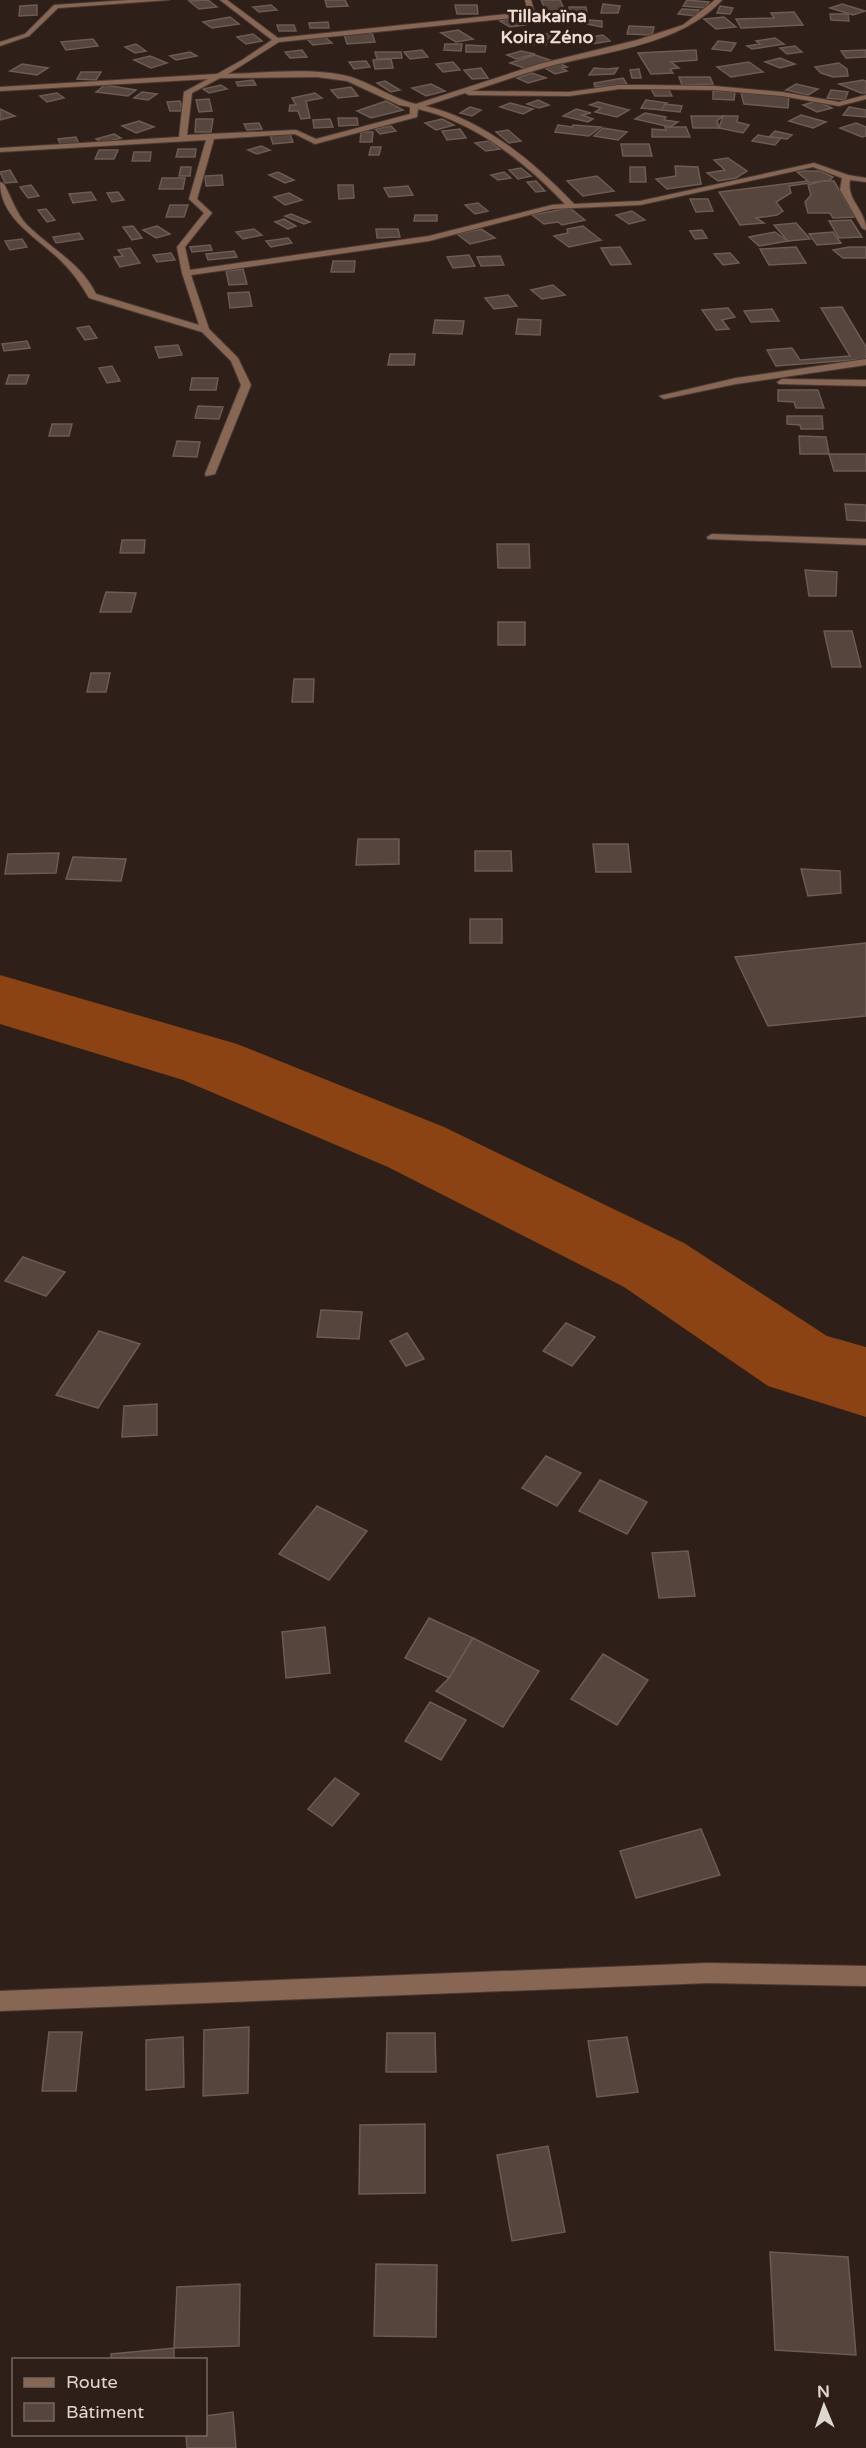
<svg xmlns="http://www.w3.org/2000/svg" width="866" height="2448" font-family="'Varela Round',sans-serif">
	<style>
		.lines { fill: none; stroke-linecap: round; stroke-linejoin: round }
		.river { fill: #8c4313; fill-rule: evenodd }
		.building { fill: #55453c; stroke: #6c5b52; stroke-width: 1.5 }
		.minor-casing { stroke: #4a3c35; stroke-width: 2 }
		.minor { fill: #886654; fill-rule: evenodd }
		.labels { text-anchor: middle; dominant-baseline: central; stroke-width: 6; stroke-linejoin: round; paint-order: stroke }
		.far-quarter-label { font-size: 18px; font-weight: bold; fill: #f0dcd1; stroke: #2e1f18 }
	</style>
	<rect width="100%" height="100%" fill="#2e1f18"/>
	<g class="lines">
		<path class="river" d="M0 975 237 1044 444 1127 684 1243 827 1336 866 1347V1417L768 1386 624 1287 388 1167 183 1080 0 1024Z"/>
	</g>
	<g class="building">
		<path d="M208 0 217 7 199 9 189 1Z"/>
		<path d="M325 0H345L348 6 327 7Z"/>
		<path d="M541 0H560L565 11H546Z"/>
		<path d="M687 0 709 2 705 8 683 6Z"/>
		<path d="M603 4 612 5 620 6 618 13H601Z"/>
		<path d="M842 4 865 11 853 15 830 8Z"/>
		<path d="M37 5V15L19 16 20 6Z"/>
		<path d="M271 5 277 10 259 12 253 7Z"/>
		<path d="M455 5H477L478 14H457Z"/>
		<path d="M720 6 733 8 730 14 717 13Z"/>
		<path d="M569 7H586L587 13H569Z"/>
		<path d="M682 9 699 10 695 16 678 14Z"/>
		<path d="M794 12 803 25 741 28 736 19 774 18 771 13Z"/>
		<path d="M830 14H848L849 21 831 20Z"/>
		<path d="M230 17 239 24 212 28 203 22Z"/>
		<path d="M724 17 736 27 716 29 704 19Z"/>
		<path d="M514 18 525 25 510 27 500 21Z"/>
		<path d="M588 20 602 21V27L582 23Z"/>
		<path d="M328 22 329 28H310L309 23Z"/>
		<path d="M277 25H294L296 31H279Z"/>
		<path d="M629 26 654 27 652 35 627 34Z"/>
		<path d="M458 30 473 39 456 42 441 33Z"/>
		<path d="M372 33 375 42 347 44 344 34Z"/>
		<path d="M532 33 551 34 546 45 526 44Z"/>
		<path d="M253 34 262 41 246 44 237 37Z"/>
		<path d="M603 35 610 41 592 44 584 38Z"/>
		<path d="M325 37 332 43 313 45 307 39Z"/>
		<path d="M775 38 784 44 752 49 747 46 760 44 756 41Z"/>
		<path d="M93 39 98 46 66 50 61 42Z"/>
		<path d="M718 41 736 43 731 51 712 49Z"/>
		<path d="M136 44 146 51 135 53 125 47Z"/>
		<path d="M445 44H462L461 51 444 50Z"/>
		<path d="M466 45 486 46 485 52H466Z"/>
		<path d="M795 46 802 52 787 54 780 48Z"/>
		<path d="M302 50 307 57 290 58 285 52Z"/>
		<path d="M422 50 428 57 410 59 404 52Z"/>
		<path d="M696 50 697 60 671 62 679 68 670 69 673 73 651 74 638 53Z"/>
		<path d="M866 50V57L846 58 841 51Z"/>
		<path d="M521 51 535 54 516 59 507 55Z"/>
		<path d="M190 52 197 56 176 60 170 56Z"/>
		<path d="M375 52H401L402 58 377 59Z"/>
		<path d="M535 55 550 60 526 69 510 63Z"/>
		<path d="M150 56 167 63 151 68 134 60Z"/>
		<path d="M780 58 795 64 780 68 765 62Z"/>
		<path d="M391 59 393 68 375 69 373 60Z"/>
		<path d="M366 61 370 67 354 69 349 62Z"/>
		<path d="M453 62 460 70 443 72 436 64Z"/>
		<path d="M749 62 763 72 731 77 717 67Z"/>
		<path d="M839 63 847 69 848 76 833 77 821 73 815 67Z"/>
		<path d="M22 64 48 68 37 75 10 71Z"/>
		<path d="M561 64 567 67 562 68 567 71 555 74 545 68Z"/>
		<path d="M481 68 488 78 472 79 464 70Z"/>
		<path d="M594 68 607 69 618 68 614 74 589 75Z"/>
		<path d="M639 69 641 78H632L630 70Z"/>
		<path d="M81 72H101L96 80 77 79Z"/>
		<path d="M532 73 546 78 528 83 517 78Z"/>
		<path d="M679 77H710L713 84 682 85Z"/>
		<path d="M623 78 627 84 595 87 594 83Z"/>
		<path d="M253 80 256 85 238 86 236 82Z"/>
		<path d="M863 80 866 81V93H861L839 84Z"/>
		<path d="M385 81 400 90 391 92 377 83Z"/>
		<path d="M431 84 445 91 426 96 412 88Z"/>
		<path d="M796 84 818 89 808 95 786 90Z"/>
		<path d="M105 85 136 90 128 96 96 92Z"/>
		<path d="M221 85 227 89 209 93 203 89Z"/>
		<path d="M351 87 358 96 338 98 331 90Z"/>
		<path d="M668 88 672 96H655L651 89Z"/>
		<path d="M831 90 848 92 845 100 827 98Z"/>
		<path d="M713 91 735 92 734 100 713 99Z"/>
		<path d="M142 92 157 94 148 100 134 98Z"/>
		<path d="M57 93 64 98 47 102 40 96Z"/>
		<path d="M315 93 322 98 306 101 310 118 301 119 298 111H289L290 105H296L292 98Z"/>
		<path d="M741 93 789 96 788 108 744 104Z"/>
		<path d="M209 99 212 111 199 112 196 100Z"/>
		<path d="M538 100 549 105 539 108 527 104Z"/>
		<path d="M646 100 667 103 662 110 641 108Z"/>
		<path d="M180 101 183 111H170L167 102Z"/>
		<path d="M386 101 403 110 371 118 357 111Z"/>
		<path d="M817 101 832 108 817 112 803 105Z"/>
		<path d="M598 102 629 110 617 117 595 112 601 108 590 105Z"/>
		<path d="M510 103 533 109 523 114 500 107Z"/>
		<path d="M665 104 682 106 680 112 662 110Z"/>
		<path d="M470 107 481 110 472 116 460 113Z"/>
		<path d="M849 107 866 110V117L843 115Z"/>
		<path d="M0 109 15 116 0 120Z"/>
		<path d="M576 109 591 113 582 115 593 119 588 122 563 116Z"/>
		<path d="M645 113 666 117 664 120 678 122 670 127 635 119Z"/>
		<path d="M801 115 826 122 813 128 789 121Z"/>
		<path d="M691 116H723L717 121 719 128H693Z"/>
		<path d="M723 116H738L737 122 749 125 743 133 719 128Z"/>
		<path d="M338 118H357L358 125 339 126Z"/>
		<path d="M196 119H213L211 132H195Z"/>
		<path d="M330 119 333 127 314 128 313 120Z"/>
		<path d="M442 119 454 125 436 130 425 123Z"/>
		<path d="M139 121 154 127 136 133 122 126Z"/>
		<path d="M259 123 262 129 247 130 244 124Z"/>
		<path d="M856 123 866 127V136L862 137 840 128Z"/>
		<path d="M558 125 572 127 573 125 601 127 589 136 555 132Z"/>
		<path d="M391 126 396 131 380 134 375 129Z"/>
		<path d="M665 127H686L690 137H652V129L666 130Z"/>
		<path d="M603 128 627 132 618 140 594 136Z"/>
		<path d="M460 129 466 138 447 140 442 131Z"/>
		<path d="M508 130 521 141 509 143 496 132Z"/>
		<path d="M775 131 792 135 787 139 769 137Z"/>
		<path d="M361 132H373L372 142H360Z"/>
		<path d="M114 134 121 138 103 143 96 139Z"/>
		<path d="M290 134 293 142 273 144 270 135Z"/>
		<path d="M758 135 769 137 781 138 775 145 752 141Z"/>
		<path d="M76 137 79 144 61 146 58 139Z"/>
		<path d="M489 141 500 149 486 151 475 143Z"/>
		<path d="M621 144H649L652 156H623Z"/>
		<path d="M261 146 270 150 257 154 248 150Z"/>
		<path d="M371 147H381L379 155H369Z"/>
		<path d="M178 149H196L195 157H176Z"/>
		<path d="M99 150H118L114 159H95Z"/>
		<path d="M134 152H151L150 161H132Z"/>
		<path d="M728 158 747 171 736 178 718 181 707 173 725 170 714 160Z"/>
		<path d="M675 166 698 167 701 184 667 189 656 179 676 176Z"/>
		<path d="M181 167H191L190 176H179Z"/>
		<path d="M630 167H645L646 182H630Z"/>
		<path d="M521 168 531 176 518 179 509 170Z"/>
		<path d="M10 170 17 182 5 183 0 172Z"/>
		<path d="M804 171H820L833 177 830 180 789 186 791 193 776 202 783 211 777 215 756 218 764 223 740 225 719 192 808 181 797 172Z"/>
		<path d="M278 172 294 180 285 183 269 175Z"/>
		<path d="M504 172 511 178 498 180 491 175Z"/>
		<path d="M222 175 223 185 206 186 205 176Z"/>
		<path d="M597 176 614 191 583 196 567 181Z"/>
		<path d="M162 178H185L183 189H159Z"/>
		<path d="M536 181 545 191 536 192 527 182Z"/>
		<path d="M822 181H834L855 217 833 218 830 213H808L805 202 811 195 808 185Z"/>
		<path d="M31 185 39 196 28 198 20 187Z"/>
		<path d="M338 185H353L354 198 339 199Z"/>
		<path d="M408 186 413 195 389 197 384 188Z"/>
		<path d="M91 192 96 200 73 203 69 194Z"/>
		<path d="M118 192 124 200 112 202 107 193Z"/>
		<path d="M289 193 302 200 285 205 274 197Z"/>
		<path d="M690 199H708L713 211 696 212Z"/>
		<path d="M478 203 488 211 475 214 465 205Z"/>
		<path d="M170 205H188L184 217H166Z"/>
		<path d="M570 208 585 220 562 225 558 222 544 224 532 215Z"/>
		<path d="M46 209 55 220 47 222 38 210Z"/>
		<path d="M632 211 645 220 629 224 616 215Z"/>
		<path d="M291 214 310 222 304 224 285 216Z"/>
		<path d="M415 215H437V221H414Z"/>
		<path d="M284 219 296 226 288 229 275 222Z"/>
		<path d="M851 220 862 237 839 238 829 221Z"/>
		<path d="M796 223 810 239 788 241 774 225Z"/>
		<path d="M133 226 142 238 132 240 123 227Z"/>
		<path d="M157 226 170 234 156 238 143 230Z"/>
		<path d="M583 226 601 240 569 247 554 236 568 233 567 229Z"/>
		<path d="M254 229 262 235 243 239 236 232Z"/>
		<path d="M376 229H398L400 237 377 238Z"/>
		<path d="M481 229 495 238 470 244 457 234Z"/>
		<path d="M702 230 707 238 695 239 690 231Z"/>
		<path d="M775 232 788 241 759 246 749 237Z"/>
		<path d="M833 232 841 243 817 245 809 234Z"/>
		<path d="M79 233 83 239 56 243 53 237Z"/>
		<path d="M288 238 292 243 271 247 266 241Z"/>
		<path d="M22 239 27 247 10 250 5 241Z"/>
		<path d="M210 245 212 250 192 252 190 247Z"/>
		<path d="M620 247 631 264 611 265 601 248Z"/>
		<path d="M796 247 806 263 769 265 760 249Z"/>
		<path d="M849 247H866V258H843L833 250Z"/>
		<path d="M130 248 140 263 120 267 114 257 123 256 118 250Z"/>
		<path d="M234 251 237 257 208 260 206 254Z"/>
		<path d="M171 253 175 260 157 262 153 255Z"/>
		<path d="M730 253 739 263 723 265 714 254Z"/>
		<path d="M469 255 475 266 453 268 447 257Z"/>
		<path d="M500 256 504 265 481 266 477 257Z"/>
		<path d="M333 261H355L354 272H331Z"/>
		<path d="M243 269 247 284 229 285 226 271Z"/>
		<path d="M553 285 565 295 542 299 531 290Z"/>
		<path d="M249 292 252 306 230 308 228 293Z"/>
		<path d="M508 295 517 306 494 309 485 298Z"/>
		<path d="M842 307 866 347V359L776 366 767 350 792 348 800 360 850 356 821 308Z"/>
		<path d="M728 308 735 317 722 320 729 329 716 330 702 310Z"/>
		<path d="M772 309 779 321 751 322 744 311Z"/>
		<path d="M518 319 541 320 540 335 516 334Z"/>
		<path d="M435 320 464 321 462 334 433 333Z"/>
		<path d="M89 326 97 338 85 340 77 328Z"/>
		<path d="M27 341 30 348 4 351 2 344Z"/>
		<path d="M178 345 182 355 159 358 155 347Z"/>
		<path d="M390 354H415L414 365H388Z"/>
		<path d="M112 366 120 381 107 383 99 368Z"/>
		<path d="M9 375H29L26 384H6Z"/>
		<path d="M192 378H218L216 390H190Z"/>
		<path d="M778 390H818L824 408H796L794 402 778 401Z"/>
		<path d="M198 406 223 407 219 419 195 418Z"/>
		<path d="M787 416H822L823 429H801L800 425 787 424Z"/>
		<path d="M52 424H72L69 436H49Z"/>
		<path d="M799 436 826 437 829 454H800Z"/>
		<path d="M177 441 200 442 197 457 173 456Z"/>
		<path d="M829 454H866V471H834Z"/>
		<path d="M845 504 866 505V521L847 520Z"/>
		<path d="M122 540H145L144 553H120Z"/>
		<path d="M497 544H529L530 568H498Z"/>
		<path d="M805 570 837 572 836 596H809Z"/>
		<path d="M106 592 136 593 131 612H100Z"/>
		<rect x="498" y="622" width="27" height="23"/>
		<path d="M824 631H852L861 667H832Z"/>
		<path d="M91 673H110L106 692H87Z"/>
		<path d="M294 679H314L313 702H292Z"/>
		<path d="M358 839H399V864L356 865Z"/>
		<path d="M593 844H628L631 872H596Z"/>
		<path d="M475 851H511L512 871H475Z"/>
		<path d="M59 853 56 873 5 874 8 854Z"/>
		<path d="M73 857 126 859 121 881 66 879Z"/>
		<path d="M801 869 840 871 841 893 808 896Z"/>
		<rect x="470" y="919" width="32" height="24"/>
		<path d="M866 943V1016L768 1026 735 957Z"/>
		<path d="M23 1257 65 1272 46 1296 5 1281Z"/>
		<path d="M321 1310 362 1312 359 1339 317 1337Z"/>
		<path d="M566 1323 595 1337 572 1366 543 1351Z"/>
		<path d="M99 1331 140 1344 98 1408 56 1395Z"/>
		<path d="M407 1333 424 1359 406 1366 390 1341Z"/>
		<path d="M157 1404V1435L122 1437 124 1406Z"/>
		<path d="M546 1456 581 1473 557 1506 522 1488Z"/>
		<path d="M600 1480 647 1502 627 1534 579 1511Z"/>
		<path d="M317 1506 367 1531 329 1580 279 1554Z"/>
		<path d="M688 1551 695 1596 659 1598 652 1553Z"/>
		<path d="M429 1618 473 1638 449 1678 405 1658Z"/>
		<path d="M325 1627 330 1673 286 1678 282 1632Z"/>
		<path d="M473 1638 539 1671 503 1727 436 1691 449 1678Z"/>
		<path d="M603 1654 648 1680 617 1725 571 1699Z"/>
		<path d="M430 1702 466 1720 441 1760 405 1741Z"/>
		<path d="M335 1778 359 1794 332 1826 308 1809Z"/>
		<path d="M701 1829 720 1875 636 1898 620 1851Z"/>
		<path d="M249 2027 248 2093 203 2096 204 2030Z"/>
		<path d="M49 2032H82L76 2091H42Z"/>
		<path d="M387 2033H435L436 2072H386Z"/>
		<path d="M183 2037 184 2087 146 2090V2040Z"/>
		<path d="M627 2037 638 2092 597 2097 588 2041Z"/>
		<path d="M425 2124V2193L359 2194 360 2125Z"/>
		<path d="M548 2146 565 2232 512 2241 497 2155Z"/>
		<path d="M770 2252 848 2257 856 2355 775 2350Z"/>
		<path d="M376 2264 437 2265 436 2337 374 2336Z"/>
		<path d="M240 2284 239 2346 174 2348 177 2287Z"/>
		<path d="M174 2348V2360H111V2354Z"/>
		<path d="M233 2412 236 2448H187L186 2434H206V2416Z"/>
	</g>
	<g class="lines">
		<defs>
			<g id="minor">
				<path d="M129 0H169L58 8 29 36 0 46V42L25 34 54 5Z"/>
				<path d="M220 0H227L278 38 528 12 525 0H531L535 14 532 16 279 42 228 74C266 73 315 67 351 77 373 84 393 99 416 104L539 64 637 40 683 25 715 0H722C679 46 606 51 547 67 522 74 497 83 472 91L569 92 619 85H642L714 86 782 92 839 102 866 95V99L839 106 782 96 714 90 642 89H619L569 96 469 95 465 93 425 106C483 119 534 162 574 204L640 201 814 163 848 175 866 178V182L850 180C846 200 866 210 866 230L862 228 840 190 842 178 813 167 640 205 552 209 429 241 191 275 209 329 238 358 251 385 215 474 206 476 205 474 241 385 231 361 202 332 89 298C80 282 71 270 57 257 34 236 0 217 0 182L4 184C11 197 17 215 27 225 51 249 81 263 96 294L199 325 182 273 177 247 204 213 189 199 206 140 0 152V148L179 137 184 92 208 79 0 91V87L217 74 242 60 272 40ZM317 77 347 81 399 105 410 107V114L316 139 296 130 187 135 192 93 220 78ZM418 109C475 122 525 162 565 204L552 205 429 236 190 270 185 247 212 213 197 199 214 139 295 134 315 144 417 117Z"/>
				<path d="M866 359V365L736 384 664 399 659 396 736 378Z"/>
				<path d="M782 379 866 380V386L779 384 777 382Z"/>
				<path d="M712 534 866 539V545L708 539 707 537Z"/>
				<path d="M708 1963 866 1966V1986L708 1983 0 2011V1991Z"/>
			</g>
		</defs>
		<use href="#minor" class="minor-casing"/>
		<use href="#minor" class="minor"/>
	</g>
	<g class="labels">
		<g class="far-quarter-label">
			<text x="547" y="16">Tillakaïna<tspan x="547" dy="21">Koira Zéno</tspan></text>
		</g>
	</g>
	<rect x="12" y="2358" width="195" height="78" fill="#2e1f18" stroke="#756862" stroke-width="1.5"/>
	<rect x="24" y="2378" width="30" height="9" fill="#886654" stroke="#756862" stroke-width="1.5"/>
	<text x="66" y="2388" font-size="18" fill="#e0d6d0">Route</text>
	<rect x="24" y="2403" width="30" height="18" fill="#55453c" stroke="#756862" stroke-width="1.5"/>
	<text x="66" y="2418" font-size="18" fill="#e0d6d0">Bâtiment</text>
	<g transform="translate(824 2406) rotate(358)" stroke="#2e1f18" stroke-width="4.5" paint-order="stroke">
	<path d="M0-4.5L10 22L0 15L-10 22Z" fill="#e0d6d0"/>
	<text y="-9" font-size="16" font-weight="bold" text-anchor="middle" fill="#e0d6d0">N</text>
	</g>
</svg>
